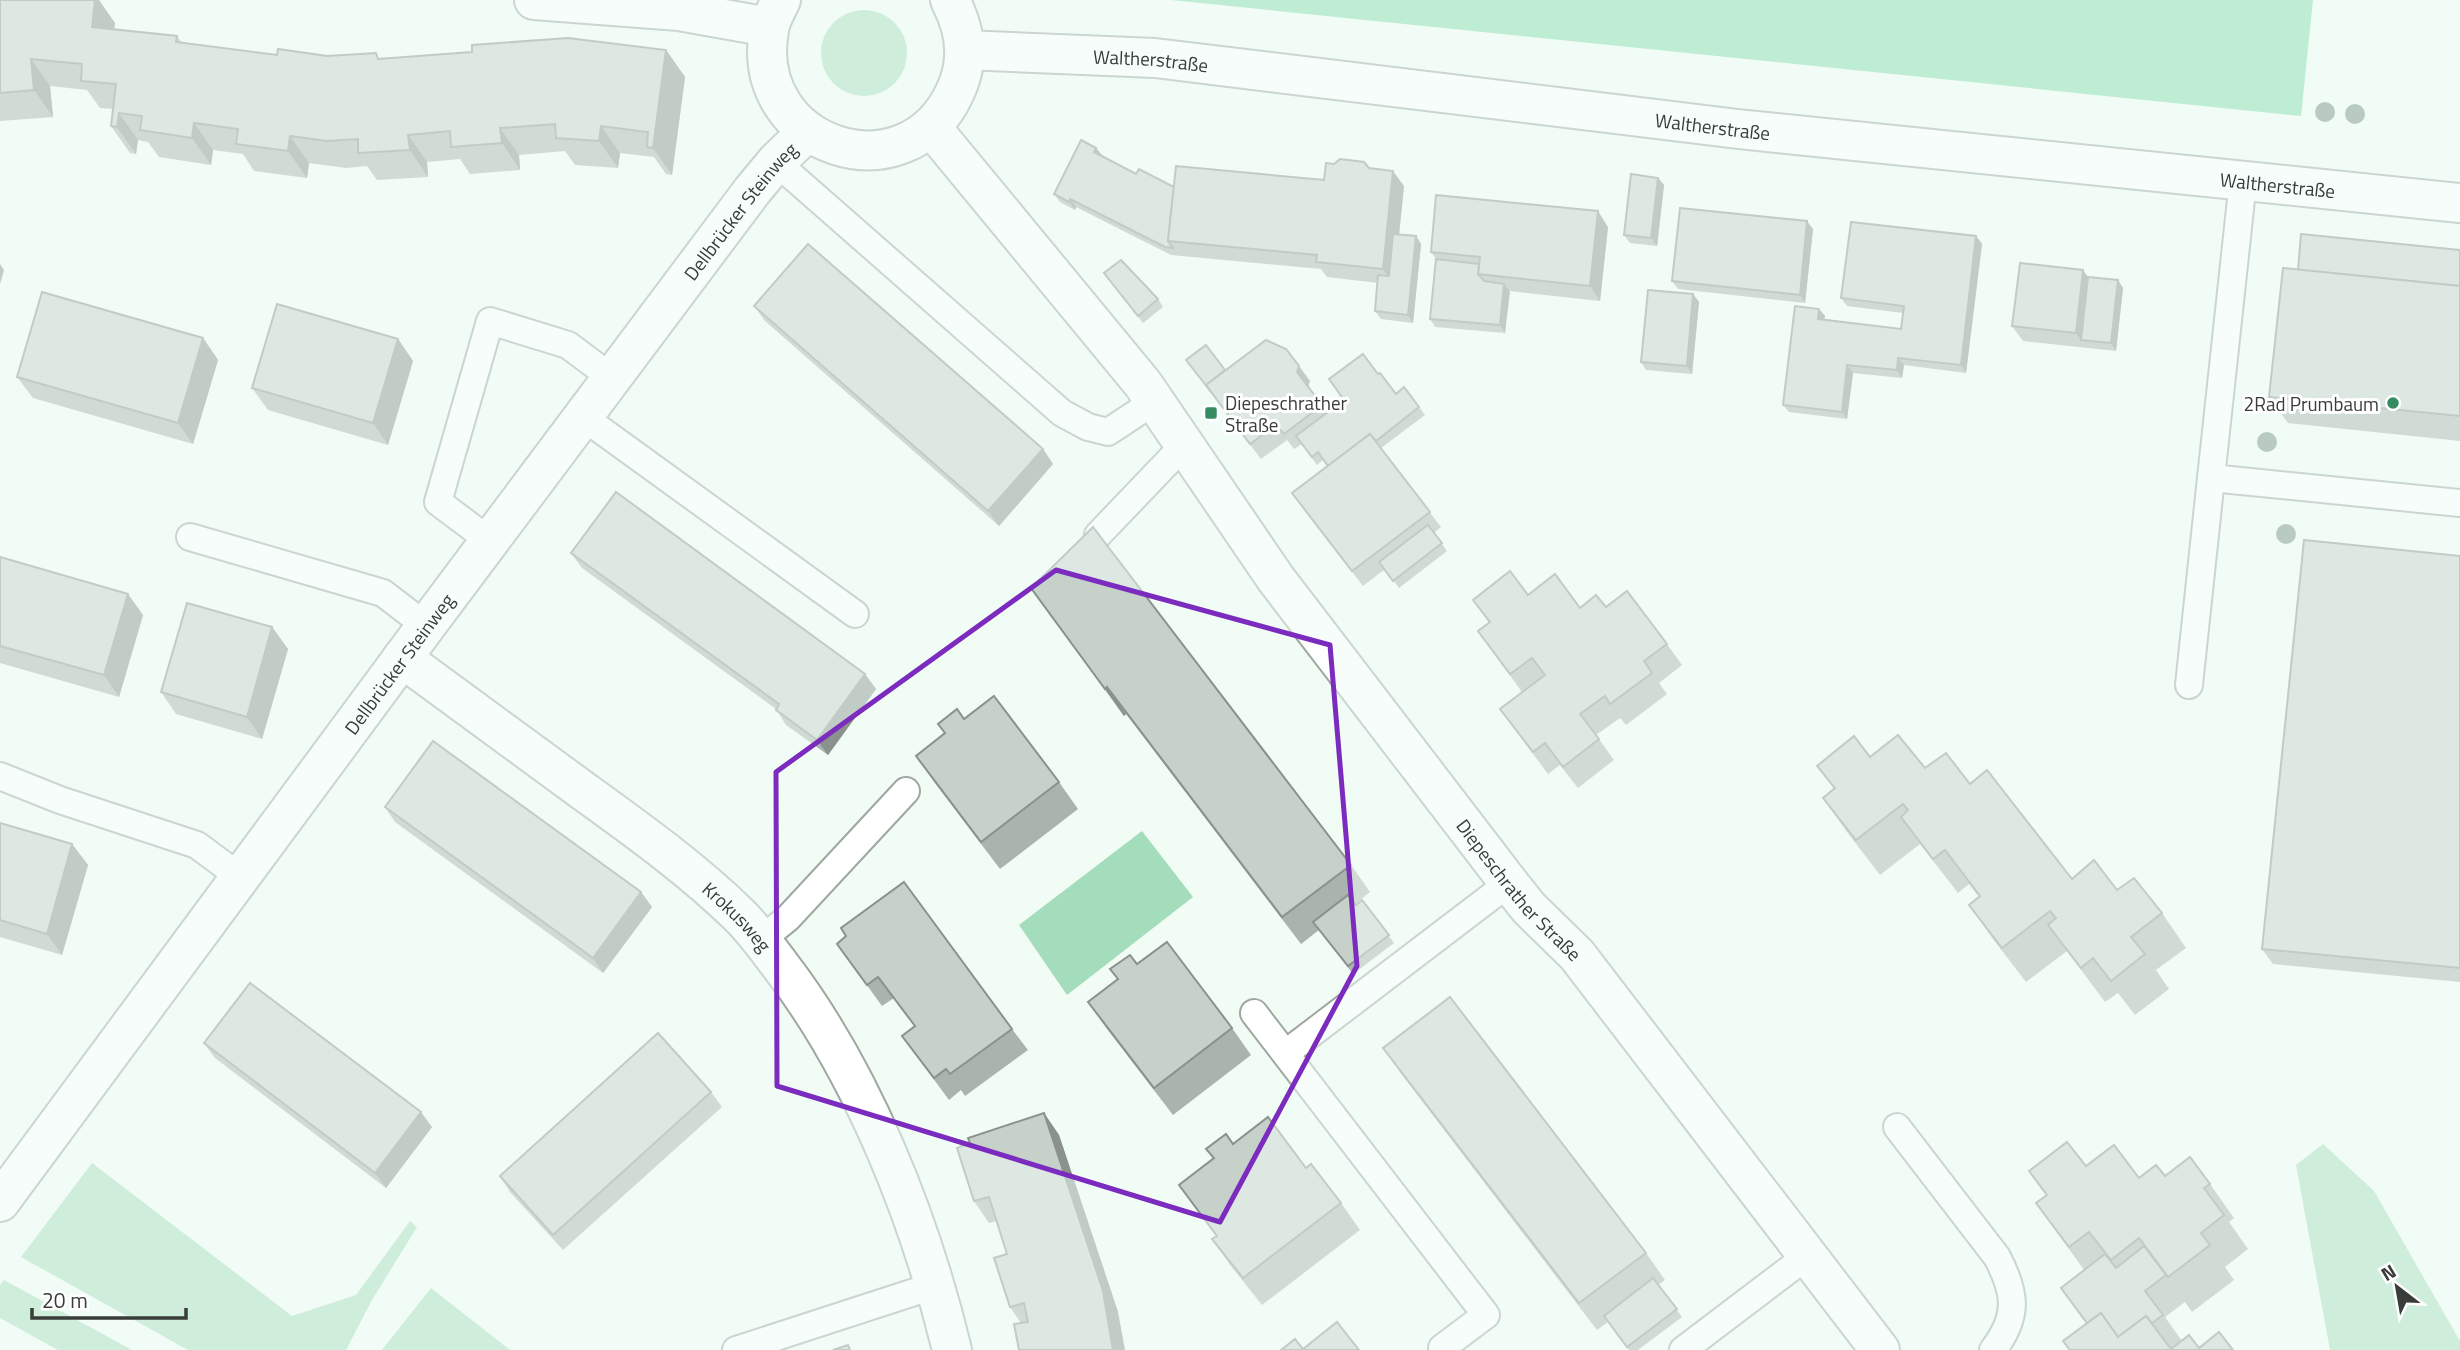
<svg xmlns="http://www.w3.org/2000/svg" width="2460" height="1350" font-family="'Titillium Web',sans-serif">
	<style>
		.green { fill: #a4ddbb }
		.forest { fill: #81dca9 }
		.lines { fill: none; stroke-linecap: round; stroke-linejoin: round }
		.lane-casing { stroke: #9ea8a1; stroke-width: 30 }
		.street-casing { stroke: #9ea8a1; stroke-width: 42 }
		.secondary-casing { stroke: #9ea8a1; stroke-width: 42 }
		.lane { stroke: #fff; stroke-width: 26 }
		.street { stroke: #fff; stroke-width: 38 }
		.secondary { stroke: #fff; stroke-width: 38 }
		.tree { fill: #748f81 }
		.wall { fill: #aab4ae }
		.shaded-wall { fill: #8b928d }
		.building { fill: #c6d1ca; stroke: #8b928d; stroke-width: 2 }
		.marked { fill: none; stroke: #7b2cbf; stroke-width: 5; stroke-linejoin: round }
		.poi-dot { fill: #358c60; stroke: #fff; stroke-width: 2.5 }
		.labels { text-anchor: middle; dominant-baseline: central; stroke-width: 6; stroke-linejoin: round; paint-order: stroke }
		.street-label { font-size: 19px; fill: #393d3a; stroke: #fff }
		.poi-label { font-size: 19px; fill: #393d3a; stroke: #fff; text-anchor: start }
	</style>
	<rect width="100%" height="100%" fill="#f1fcf5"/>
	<g class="green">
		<circle cx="864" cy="53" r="43"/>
		<path d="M1142 831 1193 897 1067 995 1019 925Z"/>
		<path d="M2323 1144 2374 1191 2460 1341V1350H2330L2296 1165Z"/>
		<path d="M92 1163 292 1316 356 1295 410 1221 417 1227 372 1300 346 1350H188L21 1257Z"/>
		<path d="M4 1280 132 1350H58L0 1318V1285Z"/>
		<path d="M431 1288 510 1350H382Z"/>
	</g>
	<path class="forest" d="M1171 0H2313L2301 116Z"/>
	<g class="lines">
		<defs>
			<g id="lane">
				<path d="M776 162 1062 413 1088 427 1108 432 1155 401"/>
				<path d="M2243 181 2211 478 2460 503"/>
				<path d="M583 417 855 614"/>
				<path d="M1098 535 1185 444"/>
				<path d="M190 537 383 593 426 626"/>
				<path d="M490 541 438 502 490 321 568 345 612 378"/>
				<path d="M2189 685 2211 478"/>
				<path d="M0 776 60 800 197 845 240 877"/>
				<path d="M761 940 788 918 906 791"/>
				<path d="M1254 1013 1486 1315 1442 1348 1444 1350"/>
				<path d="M1286 1053 1509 883"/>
				<path d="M1897 1127 1997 1257C2016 1293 2019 1316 1993 1350"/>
				<path d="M736 1350 936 1285"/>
				<path d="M1683 1350 1807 1256"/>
			</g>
			<g id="street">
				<path id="s1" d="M402 658C462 702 522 746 582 790 636 829 692 869 740 916 755 931 767 948 780 965 863 1073 920 1218 952 1350"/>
				<path id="s2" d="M0 1202 426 626 752 191 776 162 807 132"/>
			</g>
			<g id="secondary">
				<path d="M534 0 679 11 769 27"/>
				<path d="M781 0C777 9 770 20 769 30 748 147 906 199 955 92 970 61 966 30 950 0"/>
				<path id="s3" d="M965 50 1155 58 1738 129 2460 203"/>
				<path id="s4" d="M931 127 1143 384 1276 579 1509 883 1529 908 1577 955 1880 1350"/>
			</g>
		</defs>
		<use href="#lane" class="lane-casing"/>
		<use href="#street" class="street-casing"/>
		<use href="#secondary" class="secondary-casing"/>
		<use href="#lane" class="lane"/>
		<use href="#street" class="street"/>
		<use href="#secondary" class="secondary"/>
	</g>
	<g class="tree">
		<circle cx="2325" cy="112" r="10"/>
		<circle cx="2355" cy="114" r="10"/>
		<circle cx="2267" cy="442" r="10"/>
		<circle cx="2286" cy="534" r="10"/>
	</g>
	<g class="wall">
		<path d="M0 0 115 23 114 29 177 36 182 43 277 55 327 56 380 58 666 50 685 77 672 175 666 174 654 157 620 153 618 168 575 165 565 151 519 155 520 170 470 174 460 159 427 162 428 177 377 180 367 166 346 168 309 163 307 178 254 171 243 154 213 150 211 165 159 157 148 142 138 140 136 154 130 153 111 126 113 109 100 108 87 90 50 86 53 117 0 121Z"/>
		<path d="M1096 148 1102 156 1136 174 1174 187 1324 180 1369 168 1404 186 1399 234 1416 236 1421 244 1413 323 1381 319 1375 311 1378 283 1327 277 1321 269 1171 255 1076 207 1075 210 1060 202 1054 194Z"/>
		<path d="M1658 178 1664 185 1657 246 1630 243 1624 235Z"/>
		<path d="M1608 227 1600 301 1509 291 1505 333 1435 327 1430 319 1436 259 1431 252Z"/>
		<path d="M1813 229 1805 303 1678 289 1672 281Z"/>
		<path d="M1976 236 1982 244 1966 373 1904 365 1902 378 1853 373 1847 419 1789 412 1783 405 1819 309 1825 316 1824 319 1901 329 1903 313 1847 306 1841 298Z"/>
		<path d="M2460 250V441L2288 423 2269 397 2298 270Z"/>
		<path d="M2083 270 2088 277 2123 288 2116 351 2023 341 2012 326Z"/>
		<path d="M1104 273 1158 299 1163 307 1143 323Z"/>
		<path d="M1693 294 1699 302 1692 374 1646 370 1641 362Z"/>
		<path d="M754 306 1043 449 1053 464 999 526 765 321Z"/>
		<path d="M203 338 218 360 193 444 33 398 17 377Z"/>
		<path d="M398 339 413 361 388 445 268 410 252 388Z"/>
		<path d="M1186 360 1225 370 1310 381 1308 386 1327 413 1378 374 1396 394 1404 387 1425 415 1381 448 1441 527 1434 533 1447 551 1399 588 1385 569 1363 586 1292 493 1327 466 1323 460 1317 465 1302 444 1294 449 1287 440 1261 459Z"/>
		<path d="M571 553 865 674 876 689 828 755 786 725 776 709 582 568Z"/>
		<path d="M2460 556V982L2273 964 2262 949Z"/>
		<path d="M0 557 143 615 119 697 0 663Z"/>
		<path d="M1031 588 1351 865 1370 892 1355 904 1356 905 1362 900 1394 943 1353 974 1319 930 1301 944 1126 714 1124 716Z"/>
		<path d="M1528 595 1580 608 1606 607 1667 644 1682 665 1659 683 1667 694 1626 725 1620 718 1596 735 1614 760 1578 788 1560 765 1548 774 1500 709 1522 692 1478 631 1489 623 1473 600Z"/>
		<path d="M272 627 288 649 262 739 176 714 161 692Z"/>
		<path d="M964 719 1059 782 1078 809 1000 869 935 783 916 756Z"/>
		<path d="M1870 757 1925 768 1970 784 2072 879 2117 890 2162 913 2186 948 2156 970 2169 989 2135 1015 2118 993 2105 1002 2067 951 2026 982 1993 939 1969 905 1979 897 1969 884 1958 893 1920 844 1880 875 1847 832 1823 798 1834 789 1817 766Z"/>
		<path d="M385 807 641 892 652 907 603 973 395 822Z"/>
		<path d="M0 823 72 844 88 865 62 955 0 937Z"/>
		<path d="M837 944 1012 1029 1028 1050 965 1096 961 1090 949 1100 902 1036 915 1027 894 998 882 1006Z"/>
		<path d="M1137 964 1232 1028 1251 1055 1173 1115 1107 1029 1088 1002 1117 979 1110 969Z"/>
		<path d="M204 1043 432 1127 386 1188 215 1058Z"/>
		<path d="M1383 1048 1646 1253 1665 1280 1658 1285 1682 1317 1638 1350H1629L1608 1322 1597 1330 1402 1075Z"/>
		<path d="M711 1092 722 1107 563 1250 510 1192 500 1176Z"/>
		<path d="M1044 1113 1059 1135 1118 1312 1021 1323 1010 1307 1007 1254 997 1221 989 1223 974 1201 970 1143Z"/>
		<path d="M1233 1144 1306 1168 1341 1203 1360 1230 1262 1305 1231 1266 1212 1239 1216 1236 1179 1185 1213 1159 1206 1149Z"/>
		<path d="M2086 1166 2139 1178 2165 1176 2210 1184 2234 1218 2229 1222 2248 1249 2225 1267 2234 1280 2192 1312 2185 1302 2165 1317 2182 1341 2199 1348 2233 1350H2070L2087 1324 2061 1288 2084 1270 2036 1203 2046 1195 2029 1171Z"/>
	</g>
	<g class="shaded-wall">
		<path d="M95 0H99L115 23 111 54 92 27Z"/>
		<path d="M666 50 685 77 672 175 653 148Z"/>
		<path d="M31 59 50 86 53 117 34 90Z"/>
		<path d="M119 113 138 140 136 154 117 127Z"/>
		<path d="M194 123 213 150 211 165 192 138Z"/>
		<path d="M601 126 620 153 618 168 599 141Z"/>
		<path d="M500 128 519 155 520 170 502 143Z"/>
		<path d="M408 135 427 162 428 177 410 150Z"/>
		<path d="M290 136 309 163 307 178 288 151Z"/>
		<path d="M1096 148 1102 155 1099 160 1094 152Z"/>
		<path d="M1393 171 1404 186 1394 284 1383 269Z"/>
		<path d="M1658 178 1664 185 1657 246 1651 238Z"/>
		<path d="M1070 199 1076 207 1075 210 1069 202Z"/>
		<path d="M1598 211 1608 227 1600 301 1590 286Z"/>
		<path d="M1807 221 1813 229 1805 303 1800 295Z"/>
		<path d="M1416 236 1421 244 1413 323 1408 315Z"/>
		<path d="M1976 236 1982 244 1966 373 1961 365Z"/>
		<path d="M0 264 4 270 0 284Z"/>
		<path d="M2083 270 2093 285 2081 340 2076 333Z"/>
		<path d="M2118 280 2123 288 2116 351 2111 343Z"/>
		<path d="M1504 284 1510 292 1505 333 1500 325Z"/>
		<path d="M1693 294 1699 302 1692 374 1687 366Z"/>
		<path d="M1819 309 1825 316 1823 326 1818 319Z"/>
		<path d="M203 338 218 360 193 444 178 423Z"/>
		<path d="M398 339 413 361 388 445 373 423Z"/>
		<path d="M1898 358 1904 365 1902 378 1897 370Z"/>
		<path d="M1847 365 1853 373 1847 419 1842 412Z"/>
		<path d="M1299 366 1310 381 1308 387 1297 372Z"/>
		<path d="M1043 449 1053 464 999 526 988 511Z"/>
		<path d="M128 594 143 615 119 697 104 675Z"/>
		<path d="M272 627 288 649 262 739 247 717Z"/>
		<path d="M865 674 876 689 828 755 817 740Z"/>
		<path d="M1107 687 1126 714 1124 716 1105 689Z"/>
		<path d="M72 844 88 865 62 955 47 934Z"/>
		<path d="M641 892 652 907 603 973 593 958Z"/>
		<path d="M421 1112 432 1127 386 1188 375 1173Z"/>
		<path d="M1044 1113 1059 1135 1118 1312 1125 1350H1113Z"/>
	</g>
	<g class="building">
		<path d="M0 0H95L92 27 177 36 176 42 277 55 278 49 327 56 376 53 378 59 472 52V45L568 38 666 50 653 148 647 147 648 132 601 126 599 141 556 138 555 124 500 128 502 143 451 147 450 131 408 135 410 150 358 153V139L327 141 290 136 288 151 236 144 238 129 194 123 192 138 140 130 142 116 119 113 117 127 111 126 116 84 81 81 82 64 31 59 34 90 0 93Z"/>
		<path d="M1081 140 1096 148 1094 152 1136 174 1139 169 1174 187 1168 241 1173 248 1165 247 1070 199 1069 202 1054 194Z"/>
		<path d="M1340 159 1364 162 1369 168 1393 171 1383 269 1316 262 1317 255 1168 241 1176 166 1324 180 1326 163 1334 164Z"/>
		<path d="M1631 174 1658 178 1651 238 1624 235Z"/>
		<path d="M1436 195 1598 211 1590 286 1478 274 1480 257 1431 252Z"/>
		<path d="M1680 208 1807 221 1800 295 1672 281Z"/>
		<path d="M1851 222 1976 236 1961 365 1898 358 1897 370 1847 365 1842 412 1783 405 1795 306 1819 309 1818 319 1901 329 1904 306 1841 298Z"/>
		<path d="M1393 234 1416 236 1408 315 1375 311 1378 275 1389 276Z"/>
		<path d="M2301 234 2460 250V286L2298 270Z"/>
		<path d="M808 244 1043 449 988 511 754 306Z"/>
		<path d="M1436 259 1479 264 1478 274 1484 281 1504 284 1500 325 1430 319Z"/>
		<path d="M1121 260 1158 299 1138 316 1104 273Z"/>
		<path d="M2020 263 2083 270 2076 333 2012 326Z"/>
		<path d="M2283 268 2460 286V416L2269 397Z"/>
		<path d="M2088 277 2118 280 2111 343 2081 340Z"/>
		<path d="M1648 290 1693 294 1687 366 1641 362Z"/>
		<path d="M42 292 203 338 178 423 17 377Z"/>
		<path d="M277 304 398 339 373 423 252 388Z"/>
		<path d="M1266 340 1286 349 1299 366 1297 372 1322 405 1284 434 1276 425 1250 444 1206 385Z"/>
		<path d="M1206 345 1225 370 1206 385 1211 392 1186 360Z"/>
		<path d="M1363 354 1378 374 1380 373 1396 394 1404 387 1419 407 1376 441 1370 434 1328 466 1318 452 1312 457 1296 436 1344 400 1329 379Z"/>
		<path d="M1370 434 1430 512 1352 571 1292 493Z"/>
		<path d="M616 492 865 674 817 740 776 710 779 704 571 553Z"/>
		<path d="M1428 525 1442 543 1393 581 1379 562Z"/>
		<path d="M1093 527 1351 865 1282 917 1107 687 1105 689 1031 588Z"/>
		<path d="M2304 540 2460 556V968L2262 949Z"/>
		<path d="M0 557 128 594 104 675 0 646Z"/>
		<path d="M1510 571 1528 595 1555 574 1580 608 1596 595 1606 607 1627 591 1667 644 1644 661 1652 673 1610 704 1605 696 1580 714 1599 739 1563 767 1545 743 1533 752 1500 709 1545 675 1532 658 1510 674 1478 631 1490 622 1473 600Z"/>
		<path d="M187 603 272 627 247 717 161 692Z"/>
		<path d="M994 696 1059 782 981 842 916 756 945 733 938 724 957 709 964 719Z"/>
		<path d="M1898 735 1925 768 1946 753 1970 784 1987 770 2072 879 2094 860 2117 890 2134 878 2162 913 2131 937 2145 954 2111 981 2093 958 2081 968 2048 925 2056 918 2050 911 2002 948 1969 905 1980 896 1945 850 1933 859 1901 817 1908 810 1903 804 1856 840 1823 798 1835 788 1817 766 1854 736 1870 757Z"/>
		<path d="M433 741 641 892 593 958 385 807Z"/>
		<path d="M0 823 72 844 47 934 0 920Z"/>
		<path d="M904 882 1012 1029 950 1074 946 1069 934 1078 902 1036 915 1026 878 977 867 985 837 944 846 936 841 928Z"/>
		<path d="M1348 895 1356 905 1362 900 1389 935 1348 966 1313 922Z"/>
		<path d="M1167 942 1232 1028 1154 1088 1088 1002 1118 979 1110 969 1130 955 1137 964Z"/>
		<path d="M250 983 421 1112 375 1173 204 1043Z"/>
		<path d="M1450 997 1646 1253 1579 1303 1383 1048Z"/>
		<path d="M658 1033 711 1092 553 1235 500 1176Z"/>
		<path d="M1044 1113 1103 1291 1113 1350H1019L1014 1324 1028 1322 1024 1303 1010 1307 994 1258 1007 1254 989 1197 974 1201 957 1148 970 1143 968 1138Z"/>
		<path d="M1268 1117 1306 1168 1311 1164 1341 1203 1243 1278 1212 1239 1217 1236 1179 1185 1214 1158 1206 1149 1226 1134 1233 1144Z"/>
		<path d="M2067 1142 2086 1166 2114 1145 2139 1178 2156 1165 2165 1176 2190 1157 2210 1184 2204 1188 2224 1215 2201 1233 2210 1245 2168 1277 2139 1238 2111 1260 2089 1232 2069 1247 2036 1203 2047 1195 2029 1171Z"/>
		<path d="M2144 1246 2166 1275 2145 1291 2163 1315 2152 1323 2146 1316 2118 1337 2101 1313 2087 1323 2061 1288 2105 1254 2116 1268Z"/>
		<path d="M1653 1278 1677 1309 1627 1347 1604 1316Z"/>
		<path d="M2101 1313 2118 1337 2146 1316 2171 1349 2189 1335 2199 1348 2219 1332 2233 1350H2070L2063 1341Z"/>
		<path d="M1337 1322 1359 1350H1281L1295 1339 1303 1349Z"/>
		<path d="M848 1345 850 1350H833Z"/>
	</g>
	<path d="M0 0H2460V1350H0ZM1056 570 1330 645 1357 966 1220 1222 777 1086 776 772Z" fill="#f1fcf5" fill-opacity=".55" fill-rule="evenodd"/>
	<path class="marked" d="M1056 570 1330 645 1357 966 1220 1222 777 1086 776 772Z"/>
	<g class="poi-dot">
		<circle cx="2393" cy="403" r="7"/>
		<rect x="1204" y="406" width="14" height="14" rx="3.5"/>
	</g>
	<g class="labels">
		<g class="street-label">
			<text stroke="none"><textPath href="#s3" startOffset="186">Waltherstraße</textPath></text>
			<text stroke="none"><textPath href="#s3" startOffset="752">Waltherstraße</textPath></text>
			<text stroke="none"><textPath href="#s3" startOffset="1320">Waltherstraße</textPath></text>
			<text stroke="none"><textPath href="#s2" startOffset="1237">Dellbrücker Steinweg</textPath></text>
			<text stroke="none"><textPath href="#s2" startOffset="670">Dellbrücker Steinweg</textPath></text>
			<text stroke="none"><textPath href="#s4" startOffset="964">Diepeschrather Straße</textPath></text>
			<text stroke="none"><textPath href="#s1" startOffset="424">Krokusweg</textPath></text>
		</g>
		<g class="poi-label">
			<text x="1225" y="402">Diepeschrather<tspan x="1225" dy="22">Straße</tspan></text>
			<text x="2379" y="403" text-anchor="end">2Rad Prumbaum</text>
		</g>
	</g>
	<g transform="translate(2397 1287) rotate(329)" stroke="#ffffff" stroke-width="5" paint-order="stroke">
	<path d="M0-5L12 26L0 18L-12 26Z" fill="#393d3a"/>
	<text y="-10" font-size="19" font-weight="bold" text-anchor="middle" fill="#393d3a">N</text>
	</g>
	<path d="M32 1308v10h154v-10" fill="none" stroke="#393d3a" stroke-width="3.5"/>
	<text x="42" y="1308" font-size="21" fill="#393d3a" stroke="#ffffff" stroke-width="5" paint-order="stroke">20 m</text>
</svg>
